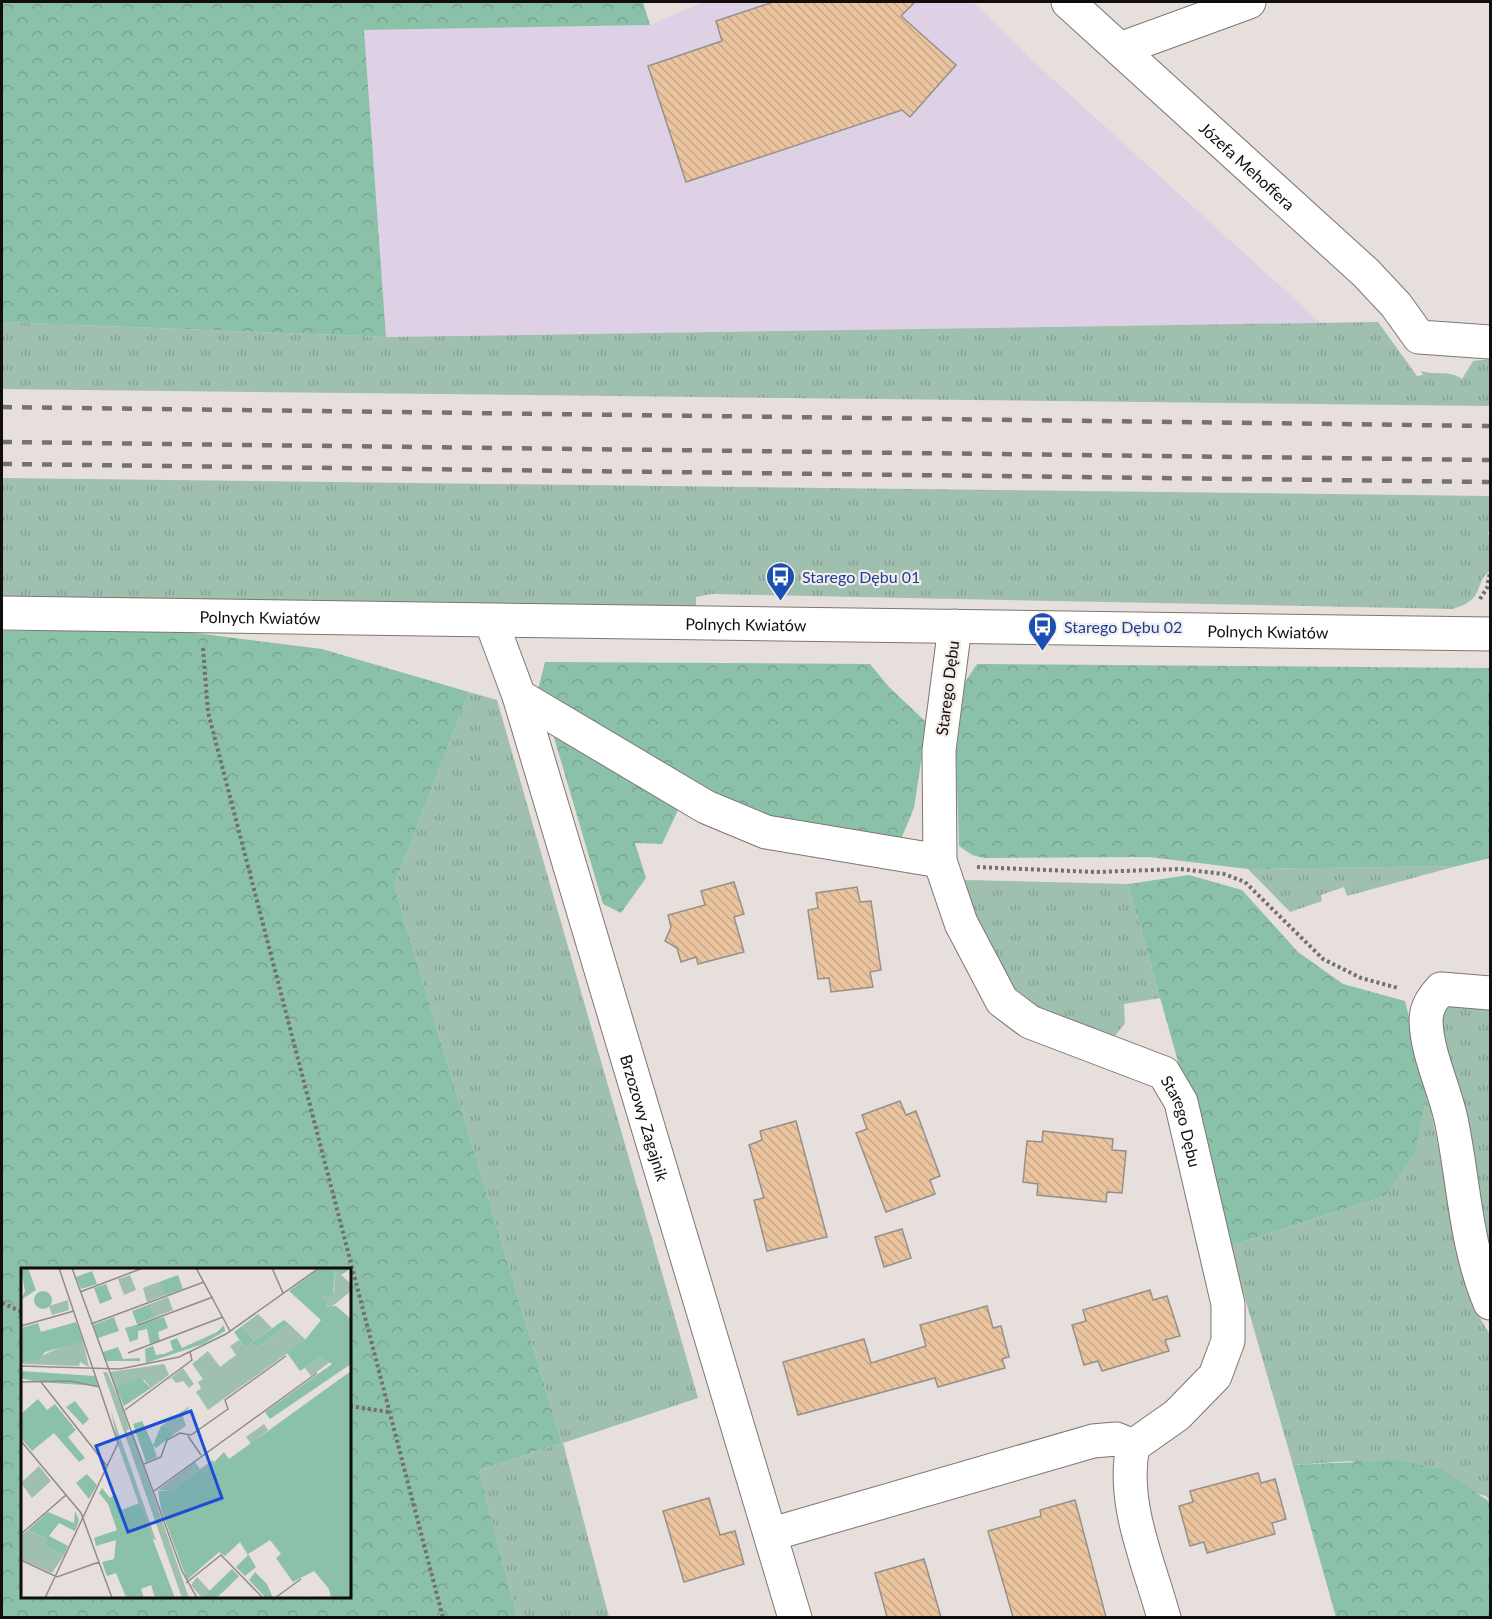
<svg xmlns="http://www.w3.org/2000/svg" width="1492" height="1619" font-family="Lato,sans-serif">
	<style>
		.commercial { fill: #dfd1e5 }
		.grass { fill: url(#grass-tufts) }
		.forest { fill: url(#forest-crowns); fill-rule: evenodd }
		.building { fill: url(#building-back-hatch); stroke: #95908b; stroke-width: 1.5 }
		.lines { fill: none; stroke-linecap: round; stroke-linejoin: round }
		.minor-casing { stroke: #7d7673; stroke-width: 35 }
		.path { stroke: #746f6c; stroke-width: 4; stroke-dasharray: 3 3; stroke-linecap: butt }
		.minor { stroke: #fff; stroke-width: 33 }
		.rail { stroke: #77726f; stroke-width: 4.5; stroke-dasharray: 10 10; stroke-linecap: butt }
		.labels { text-anchor: middle; dominant-baseline: central; stroke-width: 4.5; stroke-linejoin: round; paint-order: stroke }
		.street-label { font-size: 16px; fill: #110f0e; stroke: #f4ece9 }
		.transit-label { font-size: 16px; fill: #164399; stroke: #f4ece9; text-anchor: start }
		.inset-road { fill: none; stroke: #918c89; stroke-width: 1.5 }
		.view { fill: #1d4ed8; fill-opacity: 0.15; stroke: #1d4ed8; stroke-width: 3 }
		.inset-edge { fill: none; stroke: #110f0e; stroke-width: 3 }
	</style>
	<defs>
		<pattern id="grass-tufts" width="24" height="20" patternUnits="userSpaceOnUse" patternTransform="scale(1.5)"><rect width="24" height="20" fill="#9fbfaf"/><path d="M3 7l-1-3M5 7V3M7 7l1-3M15 17l-1-3M17 17v-4M19 17l1-3" fill="none" stroke="#88a395"/></pattern>
		<pattern id="forest-crowns" width="20" height="18" patternUnits="userSpaceOnUse" patternTransform="scale(1.5)"><rect width="20" height="18" fill="#8cc1a9"/><path d="M2 6a3 3 0 1 1 6 0M12 15a3 3 0 1 1 6 0" fill="none" stroke="#78a590"/></pattern>
		<pattern id="building-back-hatch" width="6" height="6" patternUnits="userSpaceOnUse" patternTransform="scale(1.5)"><rect width="6" height="6" fill="#eac49e"/><path d="M-1 5l2 2M0 0l6 6M5-1l2 2" fill="none" stroke="#c8a787"/></pattern>
	</defs>
	<rect width="100%" height="100%" fill="#e7dfdb"/>
	<path class="commercial" d="M704 2H973L1033 61 1321 323 386 337 364 30 650 25Z"/>
	<g class="grass">
		<path d="M2 322 386 337 1378 322 1417 376 1423 375 1421 371C1436 376 1448 369 1462 379L1473 361 1490 359V406L2 389Z"/>
		<path d="M2 478 1490 496V532H1488L1490 539V571C1473 582 1487 599 1453 609L712 594 696 597V606L2 597Z"/>
		<path d="M469 692 497 700 698 1398 563 1443 609 1617H517L479 1470 562 1443 394 886Z"/>
		<path d="M1457 866 1347 896 1344 887 1321 895 1322 901 1290 912 1248 869Z"/>
		<path d="M962 880 1128 884 1160 998 1124 1004 1125 1023 1115 1036C1082 1026 1038 1018 1013 994 990 972 974 911 962 880Z"/>
		<path d="M1490 1001V1267L1436 1029C1445 995 1461 1002 1490 1001Z"/>
		<path d="M1427 1090 1465 1281 1477 1313 1490 1335V1502L1486 1496 1351 1461 1293 1465 1230 1246 1385 1196Z"/>
	</g>
	<g class="forest">
		<path d="M2 2H643L650 25 364 30 386 337 2 322Z"/>
		<path d="M172 630 322 649 469 692 394 886 562 1443 479 1470 517 1617H2V631ZM22 1270H350V1596H22Z"/>
		<path d="M545 662 870 664 889 687 927 723 914 808 899 844 748 815 537 693Z"/>
		<path d="M977 664 1490 668V858L1457 866 1248 869 1149 857 984 858 972 855 959 846 956 755 965 682Z"/>
		<path d="M553 734 681 804 662 844 635 843 646 878 621 913 603 904Z"/>
		<path d="M1189 875 1242 890 1298 952 1343 984 1405 1001 1427 1090 1415 1151 1385 1196 1230 1246 1128 884Z"/>
		<path d="M1398 1460 1441 1469 1490 1502V1617H1336L1293 1465Z"/>
	</g>
	<g class="building">
		<path d="M773 2H915L901 16 956 65 910 117 902 110 686 182 648 66 722 41 716 21Z"/>
		<path d="M734 882 744 914 734 917 744 952 698 964 696 957 681 962 677 948 665 941 671 927 668 915 705 905 701 891Z"/>
		<path d="M857 887 860 902 871 901 881 970 870 972 873 987 831 992 829 978 818 979 808 910 818 908 816 893Z"/>
		<path d="M900 1101 906 1115 916 1111 940 1176 930 1180 935 1194 886 1212 856 1133 867 1129 862 1115Z"/>
		<path d="M796 1121 827 1237 767 1251 754 1200 764 1198 749 1145 762 1140 760 1131Z"/>
		<path d="M1043 1131 1113 1139 1112 1150 1126 1151 1122 1193 1107 1192 1106 1202 1037 1195 1038 1184 1023 1182 1027 1141 1042 1142Z"/>
		<path d="M902 1229 911 1258 884 1267 875 1237Z"/>
		<path d="M1150 1290 1153 1300 1167 1296 1180 1336 1165 1340 1169 1351 1102 1371 1098 1361 1084 1365 1072 1325 1086 1321 1083 1310Z"/>
		<path d="M987 1306 993 1328 1001 1326 1009 1357 1002 1359 1005 1368 938 1387 935 1378 798 1415 783 1362 864 1339 871 1363 926 1346 920 1325Z"/>
		<path d="M1258 1473 1261 1483 1275 1479 1286 1519 1272 1523 1275 1534 1207 1553 1204 1542 1190 1546 1179 1506 1193 1502 1190 1491Z"/>
		<path d="M709 1498 720 1535 735 1531 744 1564 684 1582 663 1511Z"/>
		<path d="M1075 1500 1106 1617H1013L988 1531 1041 1516 1040 1510Z"/>
		<path d="M924 1559 941 1617H887L875 1573Z"/>
	</g>
	<g class="lines">
		<defs>
			<g id="minor">
				<path id="s1" d="M1068 2 1366 273 1396 305 1419 337 1490 342"/>
				<path d="M1120 49 1249 2"/>
				<path id="s2" d="M2 613 1490 634"/>
				<path id="s3" d="M491 621 519 696 795 1618"/>
				<path id="s4" d="M955 626 939 750 940 861 961 923 1002 1001 1030 1022 1164 1073 1181 1102 1228 1304V1341L1215 1376 1177 1415 1133 1446C1121 1503 1149 1563 1164 1618"/>
				<path d="M519 696 706 807 766 832 940 861"/>
				<path d="M1490 993 1441 989C1432 999 1426 1008 1426 1021 1427 1054 1444 1087 1451 1119 1464 1181 1465 1244 1490 1303"/>
				<path d="M772 1534 1093 1441 1116 1439 1133 1446"/>
			</g>
		</defs>
		<use href="#minor" class="minor-casing"/>
		<g class="path">
			<path d="M1480 599 1487 588 1490 572"/>
			<path d="M203 648 208 712 443 1618"/>
			<path d="M977 867 1096 872 1180 869 1224 874 1245 882 1323 959 1361 978 1398 988"/>
			<path d="M2 1303 22 1312"/>
			<path d="M350 1406 389 1412"/>
		</g>
		<use href="#minor" class="minor"/>
		<g class="rail">
			<path d="M2 407 1490 426"/>
			<path d="M2 442 1490 460"/>
			<path d="M2 464 1490 482"/>
		</g>
	</g>
	<defs>
		<symbol id="bus-pin" viewBox="-11 -11 22 30"><path d="M0 17L-7.5 6A9.5 9.5 0 1 1 7.5 6Z" fill="#1a4fb4" stroke="#f4ece9"/><path d="M-5-6H5V4H4V6H2V4H-2V6H-4V4H-5ZM-3.5-4V0h7V-4ZM-3.5 1.2v1.5H-2V1.2ZM2 1.2v1.5H3.5V1.2Z" fill="#fff"/></symbol>
	</defs>
	<g fill-rule="evenodd">
		<use href="#bus-pin" x="764" y="560" width="33" height="45"/>
		<use href="#bus-pin" x="1026" y="610" width="33" height="45"/>
	</g>
	<g class="labels">
		<g class="street-label">
			<text stroke="none"><textPath href="#s1" startOffset="243">Józefa Mehoffera</textPath></text>
			<text stroke="none"><textPath href="#s2" startOffset="258">Polnych Kwiatów</textPath></text>
			<text stroke="none"><textPath href="#s2" startOffset="744">Polnych Kwiatów</textPath></text>
			<text stroke="none"><textPath href="#s2" startOffset="1266">Polnych Kwiatów</textPath></text>
			<text transform="translate(947 688) rotate(-83)">Starego Dębu</text>
			<text stroke="none"><textPath href="#s3" startOffset="520">Brzozowy Zagajnik</textPath></text>
			<text stroke="none"><textPath href="#s4" startOffset="620">Starego Dębu</textPath></text>
		</g>
		<g class="transit-label">
			<text x="802" y="576">Starego Dębu 01</text>
			<text x="1064" y="626">Starego Dębu 02</text>
		</g>
	</g>
	<g transform="translate(21 1268)">
		<rect width="330" height="330" fill="#e7dfdb"/>
		<path d="M314 1 330 16V23L309 40 302 33 301 25H313ZM109 7 115 22 103 27 97 11ZM147 29 152 42 134 49 129 36ZM47 32 48 42 31 47 28 38ZM268 56 285 72 187 142 175 124 180 120 177 114 182 111 171 96 187 83 199 99 215 87 209 78 218 72 224 80 230 75 236 80ZM54 73H62L68 99 59 94 58 98 2 96ZM302 87 309 94 290 108 284 100ZM143 96 148 107 130 120 123 112 95 120 89 104ZM162 100 173 116 168 120 162 113 155 115 151 110 146 113ZM82 104H86L101 139 108 161 105 164 111 166 168 330H161ZM169 138 162 149 165 158 153 166 147 159 140 158ZM90 143 135 272H134L130 270 97 177ZM243 156 247 162 230 176 225 169ZM192 192 195 197 182 205 179 201 150 223 137 222 174 194 179 201ZM18 198 30 213 11 230 0 215ZM7 262 26 271 23 278 43 287 31 305 0 291V268ZM176 309 189 323 181 330 170 317Z" fill="#9fbfaf"/>
		<path d="M0 0H7L15 22 0 32 4 23ZM299 0 329 1 320 7 314 1 312 28H301L307 39 315 38 330 51V96L249 151 244 144 311 96 301 88 279 103 266 85 284 72 300 52 268 23ZM71 3 76 16 60 21 55 9ZM157 7 162 21 144 27 122 20ZM85 16 91 31 79 36 73 20ZM13 32a9 9 0 1 1 18 0a9 9 0 1 1-18 0ZM129 36 134 49 116 56 111 43ZM93 49 98 63 77 70 72 57ZM143 49 147 60 137 64 139 73 129 76 126 61 117 63V71L109 74 104 60ZM263 52 268 56 236 80 230 75 224 80 213 64 221 58 233 73ZM55 54 62 73 24 84 19 90 0 96V60L17 55 20 64ZM203 57 204 63 182 76 125 95 124 81 132 78 135 87 143 86 152 82 149 73 156 70 161 80 196 64ZM97 79 102 91 119 90V93H85L82 84ZM0 103 74 108 77 118 16 114 0 110ZM330 103V330H310L308 321 293 303 272 314 255 290 260 286 249 272 227 286 235 299 224 308 215 299 227 287 219 274 204 288 198 284 166 312 140 241 137 223H150L179 201 183 205 203 184 208 191ZM119 110 130 120 103 138 95 120ZM17 131 26 142 34 136 55 162 47 169 64 190 58 194 33 165 11 183 0 170V146ZM54 133 68 151 62 157 45 139ZM121 153 132 177 140 158 147 159 153 166 135 180 132 177 136 189 125 194 112 156ZM66 206 76 217 68 231 55 215ZM81 220 89 230 95 226 101 242 118 235 154 330H134L130 317 120 321 123 330 105 329 95 305 86 308 81 294 93 291 95 272 75 278 73 270 96 262 87 236 78 225ZM54 243 58 252 54 263 38 255 28 268 47 278 43 287 23 278 26 271 7 262 27 244 53 255ZM211 301 218 308 203 323 195 330H181ZM234 304 246 316 252 330H245L228 312Z" fill="#8cc1a9"/>
		<path d="M139 14 144 27 126 34 122 20Z" fill="#9fbfaf"/>
		<path d="M237 46 251 60 233 73 221 58Z" fill="#9fbfaf"/>
		<path class="inset-road" d="M51 0 161 303 176 330M175 0 209 63M251 0 262 25M59 24 122 0M70 56 183 14M117 57 192 29M0 58 53 43M107 85 202 49M0 98 99 101 158 89 205 66 298 0M0 114 49 113 79 119M20 114 86 198M104 142 171 92 169 84M167 168 180 187M0 173 60 245 91 330M123 196 140 189 146 172 159 165 170 167 207 141 204 132 265 88M133 223 296 105M0 266 45 227M0 292 36 309 78 294M165 315 200 287 242 330M24 330 97 175 38 0M254 330 280 311"/>
		<path class="view" d="M170 143 201 230 107 264 75 178Z"/>
		<rect width="330" height="330" class="inset-edge"/>
	</g>
	<rect width="1492" height="1619" fill="none" stroke="#110f0e" stroke-width="6"/>
</svg>
